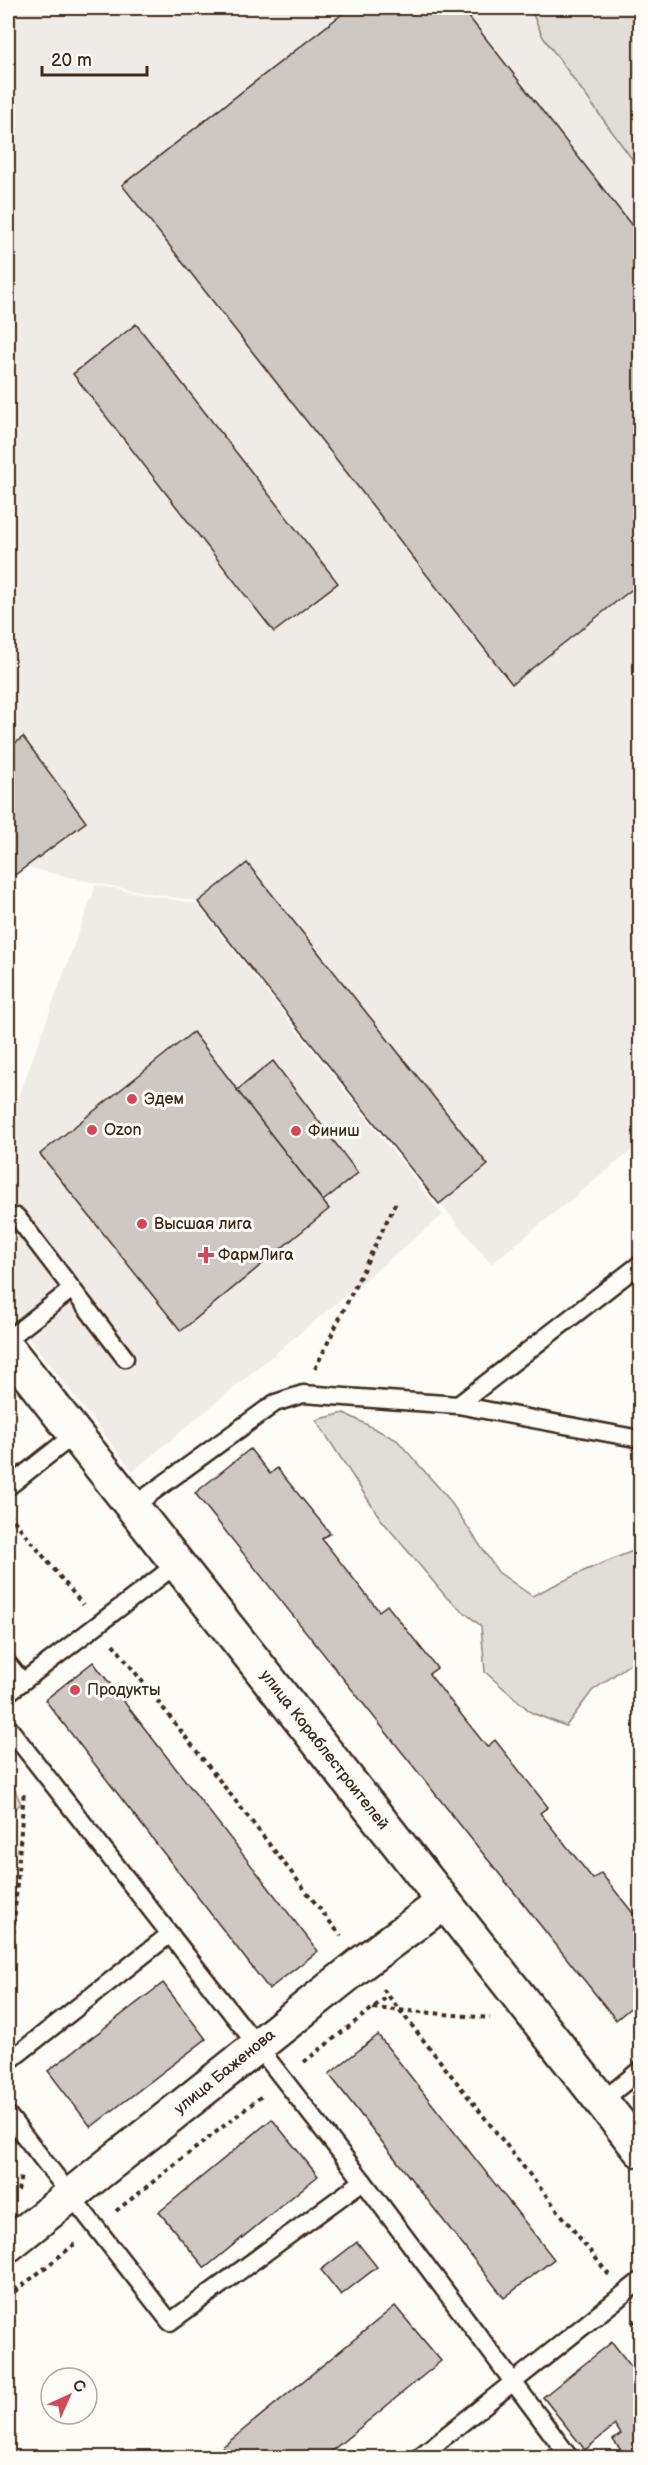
<svg xmlns="http://www.w3.org/2000/svg" width="648" height="2465" font-family="'Balsamiq Sans',sans-serif">
	<style>
		.built { fill: #efece7 }
		.green { fill: #e1ded7; stroke: #8e847a; stroke-width: 1.5 }
		.building { fill: #cdc8c2; stroke: #3b2a1e; stroke-width: 1.5 }
		.lines { fill: none; stroke-linecap: round; stroke-linejoin: round }
		.lane-casing { stroke: #3b2a1e; stroke-width: 21 }
		.street-casing { stroke: #3b2a1e; stroke-width: 38 }
		.secondary-casing { stroke: #3b2a1e; stroke-width: 38 }
		.path { stroke: #3b2a1e; stroke-width: 4; stroke-dasharray: 4.5 4.5; stroke-linecap: butt }
		.lane { stroke: #fdfcf7; stroke-width: 16 }
		.street { stroke: #fdfcf7; stroke-width: 33 }
		.secondary { stroke: #fdfcf7; stroke-width: 33 }
		.poi-dot { fill: #d1495b; stroke: #fdfcf7; stroke-width: 2 }
		.labels { text-anchor: middle; dominant-baseline: central; stroke-width: 6; stroke-linejoin: round; paint-order: stroke }
		.poi-label { font-size: 16px; fill: #3b2a1e; stroke: #fdfcf7; text-anchor: start }
		.street-label { font-size: 16px; fill: #3b2a1e; stroke: #fdfcf7 }
	</style>
	<rect width="100%" height="100%" fill="#fdfcf7"/>
	<filter id="ink" filterUnits="userSpaceOnUse"><feTurbulence type="fractalNoise" baseFrequency=".0167" numOctaves="2"/><feDisplacementMap in="SourceGraphic" scale="12" xChannelSelector="R" yChannelSelector="G"/><feConvolveMatrix kernelMatrix="1 2 1 2 8 2 1 2 1" color-interpolation-filters="sRGB"/></filter>
	<g filter="url(#ink)">
		<g class="built">
			<path d="M8 8H640V1144L491 1264 398 1154 198 902 95 883 26 867 8 880Z"/>
			<path d="M96 885 197 904 443 1215 133 1471 8 1311V1126Z"/>
		</g>
		<g class="green">
			<path d="M530 8H640V170L543 37Z"/>
			<path d="M344 1413 397 1440 448 1498 498 1572 532 1596 586 1570 640 1548V1659L634 1661 592 1691 566 1726 532 1713 485 1672 481 1626 447 1598 380 1518 316 1420Z"/>
			<path d="M8 1781H11L21 1804 8 1813Z"/>
		</g>
		<g class="building">
			<path d="M350 8H462L640 236V583L512 684 122 185Z"/>
			<path d="M136 324 338 583 274 632 73 374Z"/>
			<path d="M23 737 86 822 8 880V749Z"/>
			<path d="M247 863 488 1165 439 1204 198 902Z"/>
			<path d="M193 1032 329 1209 181 1331 40 1154Z"/>
			<path d="M273 1061 358 1173 323 1201 237 1090Z"/>
			<path d="M250 1449 270 1474 277 1468 330 1533 322 1539 379 1611 387 1605 437 1668 429 1674 487 1747 495 1740 548 1807 540 1813 593 1879 601 1873 640 1922V2000L616 2020 195 1493Z"/>
			<path d="M93 1662 318 1951 269 1989 45 1700Z"/>
			<path d="M163 1983 206 2039 91 2127 48 2071Z"/>
			<path d="M378 2035 554 2259 504 2298 329 2074Z"/>
			<path d="M272 2119 318 2176 205 2268 159 2212Z"/>
			<path d="M357 2242 377 2267 341 2295 321 2270Z"/>
			<path d="M395 2306 441 2361 323 2458H209Z"/>
			<path d="M612 2342 640 2378V2458H627L613 2440 621 2434 615 2425 585 2450 543 2397Z"/>
		</g>
		<g class="lines">
			<defs>
				<g id="lane">
					<path d="M17 1217 125 1358"/>
					<path d="M8 1339 72 1289"/>
					<path d="M458 1405 640 1264"/>
					<path d="M8 1487 75 1434"/>
					<path d="M132 1507 275 1403 303 1394 458 1405 640 1439"/>
					<path d="M8 1664 22 1681"/>
					<path d="M8 1693 177 1564"/>
					<path d="M8 1727 363 2181 570 2458"/>
					<path d="M8 2062 170 1934"/>
					<path d="M602 2101 640 2070"/>
					<path d="M8 2115 170 2322 363 2181"/>
					<path d="M418 2458 640 2281"/>
				</g>
				<path id="street" d="M8 2245 362 1963 444 1902"/>
				<path id="secondary" d="M8 1349 640 2150"/>
			</defs>
			<use href="#lane" class="lane-casing"/>
			<use href="#street" class="street-casing"/>
			<use href="#secondary" class="secondary-casing"/>
			<g class="path">
				<path d="M315 1369 397 1200"/>
				<path d="M8 1513 83 1605"/>
				<path d="M113 1644 341 1936"/>
				<path d="M383 1989 609 2275"/>
				<path d="M8 2005 24 1790"/>
				<path d="M373 2008 490 2018"/>
				<path d="M304 2062 388 1996"/>
				<path d="M18 2191 21 2175"/>
				<path d="M116 2211 263 2095"/>
				<path d="M8 2297 75 2244"/>
				<path d="M632 2320 640 2331"/>
			</g>
			<use href="#lane" class="lane"/>
			<use href="#street" class="street"/>
			<use href="#secondary" class="secondary"/>
		</g>
	</g>
	<g class="poi-dot">
		<circle cx="132" cy="1099" r="6"/>
		<circle cx="92" cy="1130" r="6"/>
		<circle cx="296" cy="1131" r="6"/>
		<circle cx="142" cy="1224" r="6"/>
		<path d="M203 1246h6v6h6v6h-6v6h-6v-6h-6v-6h6z"/>
		<circle cx="75" cy="1690" r="6"/>
	</g>
	<g class="labels">
		<g class="poi-label">
			<text x="144" y="1099">Эдем</text>
			<text x="104" y="1130">Ozon</text>
			<text x="308" y="1131">Финиш</text>
			<text x="154" y="1224">Высшая лига</text>
			<text x="218" y="1255">ФармЛига</text>
			<text x="87" y="1690">Продукты</text>
		</g>
		<g class="street-label">
			<text transform="translate(324 1750) rotate(52)">улица Кораблестроителей</text>
			<text transform="translate(225 2072) rotate(-39)">улица Баженова</text>
		</g>
	</g>
	<rect width="648" height="2465" fill="none" stroke="#fdfcf7" stroke-width="30"/>
	<rect x="15" y="15" width="618" height="2435" fill="none" stroke="#3b2a1e" stroke-width="2" filter="url(#ink)"/>
	<g transform="translate(69 2396) rotate(45)"><circle r="28" fill="#fdfcf7" stroke="#afa8a0" stroke-width="1.5"/>
	<path d="M0-4.5L10 22L0 15L-10 22Z" fill="#d1495b"/>
	<text y="-9" font-size="16" font-weight="bold" text-anchor="middle" fill="#3b2a1e">С</text>
	</g>
	<path d="M42 66v9h105v-9" fill="none" stroke="#3b2a1e" stroke-width="3"/>
	<text x="51" y="66" font-size="18" fill="#3b2a1e" stroke="#fdfcf7" stroke-width="4.5" paint-order="stroke">20 m</text>
</svg>
